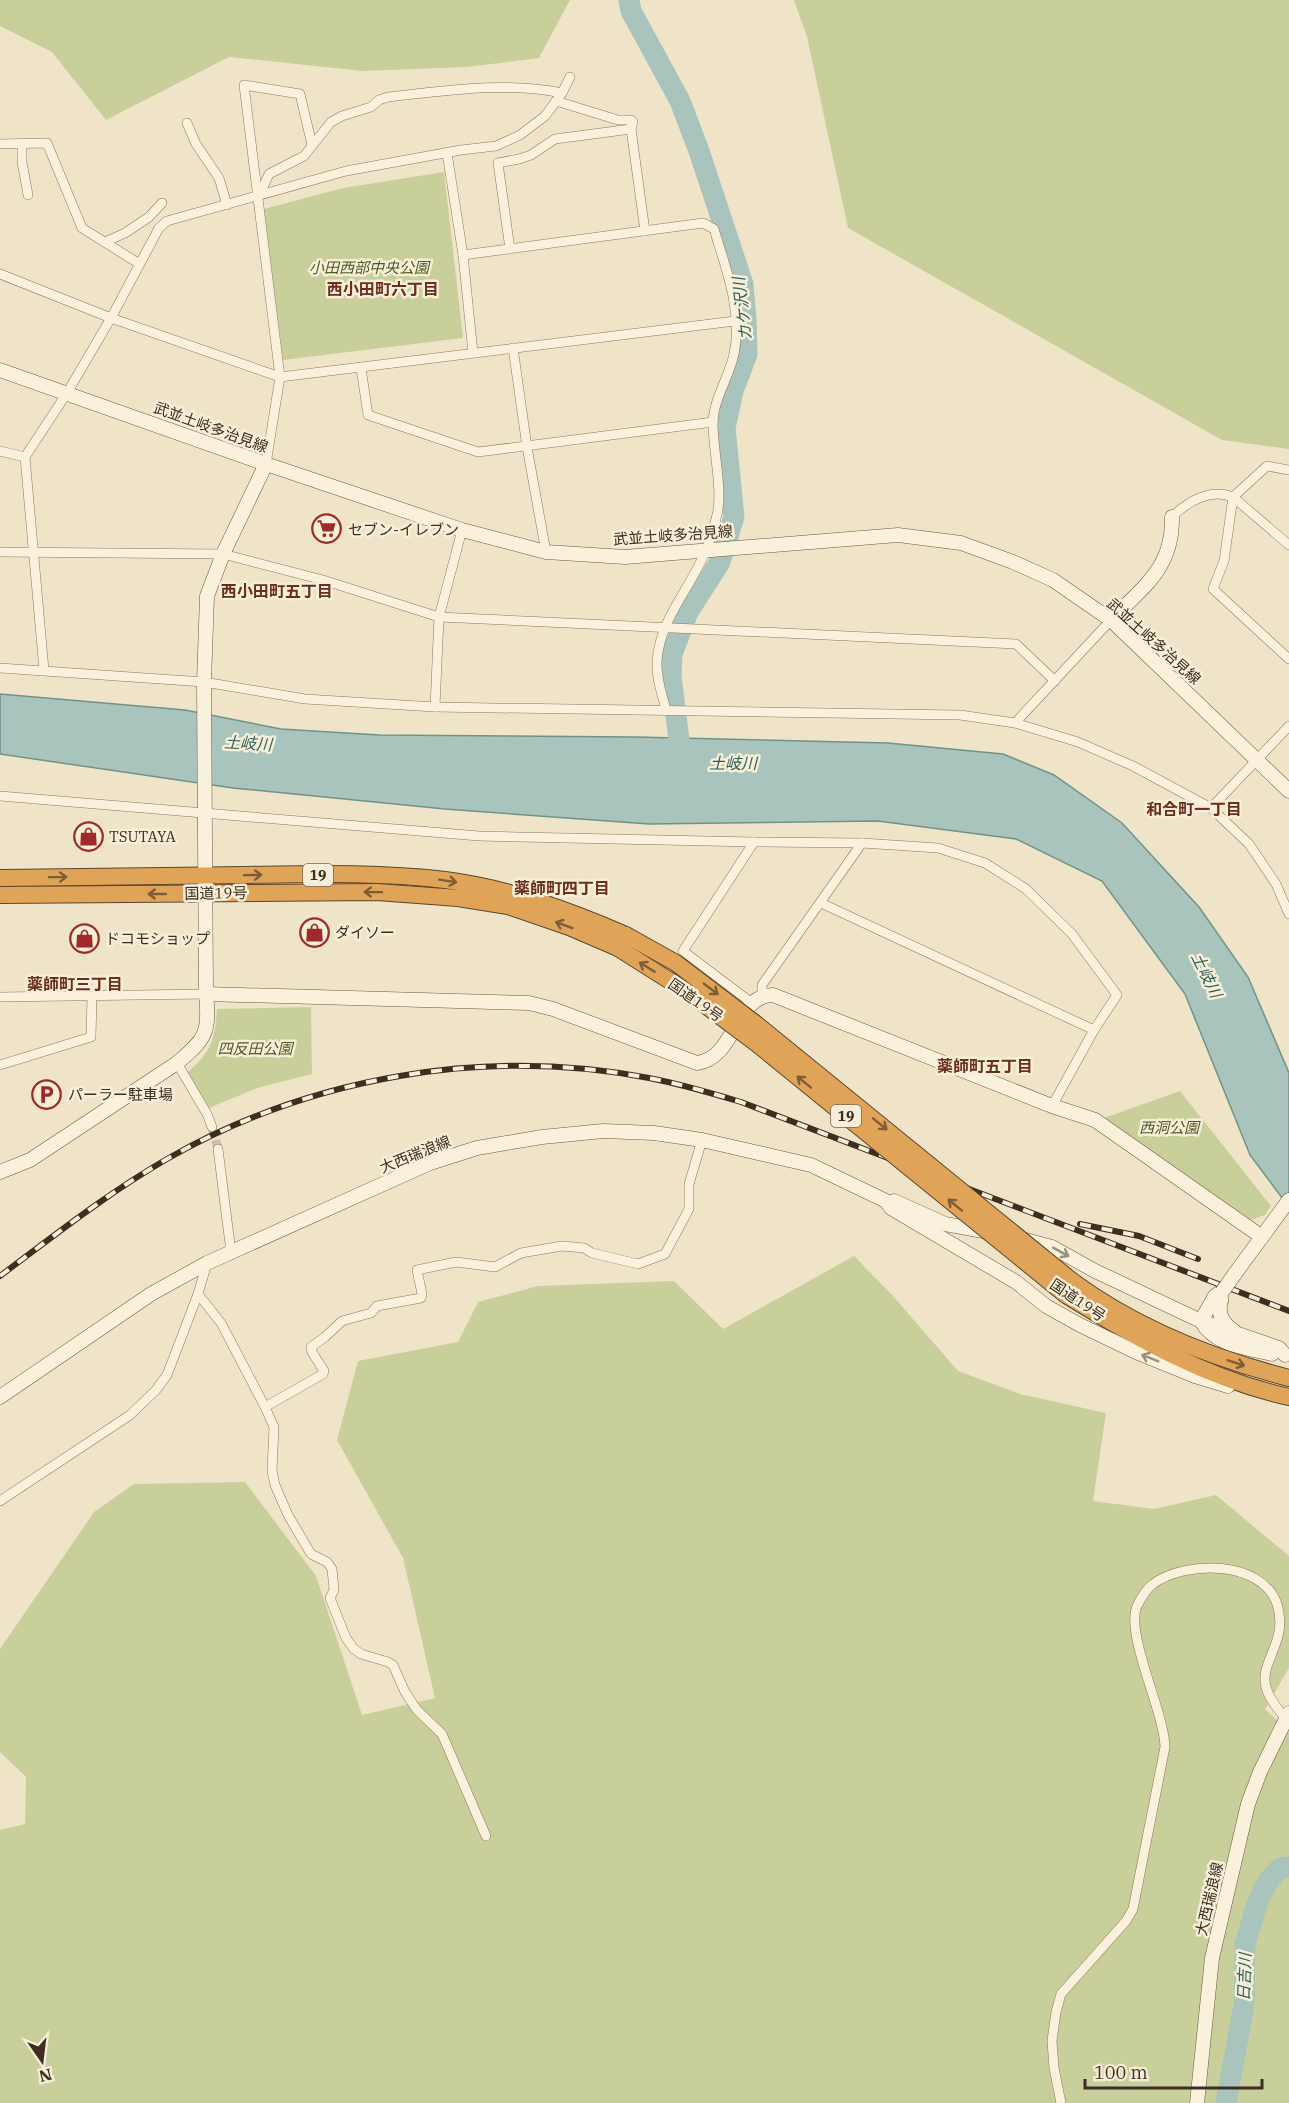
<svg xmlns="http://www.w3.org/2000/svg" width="1289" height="2103" font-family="'IBM Plex Serif','Noto Sans JP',serif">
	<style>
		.green { fill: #c9cf9b }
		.water { fill: #a9c4bc; stroke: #6f938a; stroke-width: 1.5 }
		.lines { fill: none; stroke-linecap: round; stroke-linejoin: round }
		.river { stroke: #a9c4bc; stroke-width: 21 }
		.street-tunnel { stroke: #ccc0a6; stroke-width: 9; stroke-dasharray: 9 4.5; stroke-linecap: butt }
		.street-casing { stroke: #8d765c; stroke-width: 10 }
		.secondary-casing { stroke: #6f573f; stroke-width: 15 }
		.highway-casing { stroke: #5b4430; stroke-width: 18 }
		.street { stroke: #faf1dc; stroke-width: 9 }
		.secondary { stroke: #faf1dc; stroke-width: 14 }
		.highway { stroke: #e0a458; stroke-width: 16 }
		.rail-casing { stroke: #3d2e20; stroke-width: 6 }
		.rail { stroke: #f7eed8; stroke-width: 4; stroke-dasharray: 11; stroke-linecap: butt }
		.secondary-bridge-casing { stroke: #6f573f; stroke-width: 15; stroke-linecap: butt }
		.highway-bridge-casing { stroke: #5b4430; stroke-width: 18; stroke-linecap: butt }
		.secondary-bridge { stroke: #faf1dc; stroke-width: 14 }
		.highway-bridge { stroke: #e0a458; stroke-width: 16 }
		.oneway { stroke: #7e5d36 }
		.oneway2 { stroke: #9c907e }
		.labels { text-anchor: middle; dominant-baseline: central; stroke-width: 5; stroke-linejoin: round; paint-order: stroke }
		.shield { fill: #f7eed8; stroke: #756857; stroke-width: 1.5 }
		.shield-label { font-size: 14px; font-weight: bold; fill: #3d2e20 }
		.park-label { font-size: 15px; font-style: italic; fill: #4d5a26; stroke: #f7eed8 }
		.street-label { font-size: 15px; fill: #3d2e20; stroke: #f7eed8 }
		.poi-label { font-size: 15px; fill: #3d2e20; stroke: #f7eed8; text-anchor: start }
		.neighbourhood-label { font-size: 16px; font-weight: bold; fill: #6b2e1e; stroke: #f7eed8 }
		.water-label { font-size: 16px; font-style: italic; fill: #2f5d5a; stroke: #f7eed8 }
	</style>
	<rect width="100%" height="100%" fill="#f0e4c8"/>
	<g class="green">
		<path d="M0 0H570L539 58 467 67 363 71 229 57 106 120 52 52 0 26Z"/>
		<path d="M794 0H1289V449L1222 440 848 228 807 37Z"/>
		<path d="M444 172 463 338 283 360 264 209 343 188Z"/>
		<path d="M311 1007 312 1074 257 1088 209 1108 187 1073C211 1052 215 1040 217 1009Z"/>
		<path d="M1180 1091 1271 1206 1265 1215 1251 1220 1104 1118Z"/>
		<path d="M854 1256 893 1296 958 1371 1020 1394 1106 1413 1093 1501 1154 1509 1216 1495 1289 1556V1668L1265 1709 1289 1732V2103H0V1830L25 1824 26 1777 0 1752V1649L94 1512 134 1484 245 1482 316 1576 362 1715 435 1698 403 1558 337 1440 358 1361 458 1342 478 1302 538 1286 674 1281 723 1329Z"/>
	</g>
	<path class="water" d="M0 694 185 710 281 729 379 735 635 737 888 743 1003 754 1054 775 1122 823 1199 907 1248 977 1289 1073V1207L1250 1155 1185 994 1102 881 1016 839 878 821 649 824 445 809 233 788 0 754Z"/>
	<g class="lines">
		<g class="river">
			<path d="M629 0 631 11 680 101 699 151 743 284 746 320 747 354 733 391 725 428 734 517 720 562 688 612 672 654 671 676 682 764"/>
			<path d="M1226 2103 1244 2005 1245 1944 1258 1901 1268 1881 1280 1868 1289 1867"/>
		</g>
		<path class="street-tunnel" d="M212 1127 218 1149"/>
		<defs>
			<g id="street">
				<path d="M556 101 618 120H631L633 122 631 129"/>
				<path d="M187 123 196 144 219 178 227 205"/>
				<path d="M0 144 47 143 82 228 138 263"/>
				<path d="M22 144V162L28 195"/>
				<path d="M447 153 463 255 473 353"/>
				<path d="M260 194 269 174 304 156 331 122 342 116 371 107 379 100 388 97C443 91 507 81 562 93"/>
				<path d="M105 242 125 233 149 217 162 203"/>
				<path d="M510 249 498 163 519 159 531 155 555 139 631 129 645 231"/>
				<path d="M463 255 703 223 714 229C726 269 743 312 734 354 729 378 713 399 713 424 713 450 723 491 717 515 714 526 711 539 706 550 691 588 660 618 657 661 656 678 662 694 666 710"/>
				<path d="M0 274 111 318 280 377 735 321"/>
				<path d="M513 348 527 447 546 552"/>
				<path d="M361 368 368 415 478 452 713 422"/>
				<path d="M0 451 25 457"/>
				<path d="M266 464 280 377 244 85 300 94 312 145"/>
				<path d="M1289 470 1267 466 1233 497 1224 561 1213 589 1289 659"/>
				<path d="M1172 517C1188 501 1211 488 1233 497L1289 545"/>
				<path d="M0 552 223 554 323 580 439 617 1016 644 1055 681"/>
				<path d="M0 668 204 682 305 699 435 707 960 715 1015 723 1078 742 1133 766 1211 808 1249 844 1276 884 1289 914"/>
				<path d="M44 670 25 457 67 393 111 318 159 228 167 221 346 171 461 150 496 146 520 135 545 116 562 93 570 77"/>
				<path d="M435 707 439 617 462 530"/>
				<path d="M1015 723 1111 620"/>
				<path d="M0 796 479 836 754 842 862 843 938 848 985 863 1026 889 1072 934 1117 995 1094 1030 1052 1106"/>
				<path d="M1211 808 1289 726"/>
				<path d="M821 903 1094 1030"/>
				<path d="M762 995V985L862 843"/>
				<path d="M0 997 206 994"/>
				<path d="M752 1003 683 951 754 842"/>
				<path d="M177 1063 207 1114 212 1127"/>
				<path d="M0 1065 91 1037 92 996"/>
				<path d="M218 1149 231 1252"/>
				<path d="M207 1263 198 1294 221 1323 265 1407 274 1427 272 1471 275 1485 288 1515 311 1554 327 1562 332 1569 334 1590 330 1598 346 1638 354 1649 361 1654 388 1662 393 1665 405 1692 417 1710 442 1734 486 1836"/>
				<path d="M265 1407 323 1374 324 1371 312 1352 311 1347 325 1337 342 1321 371 1313 377 1306 421 1298 422 1294 417 1270 456 1262 495 1267 521 1253 562 1246 584 1248 592 1253 638 1264 665 1254 689 1209V1184L702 1140"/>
				<path d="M0 1501 130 1415 156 1390 167 1375 198 1294"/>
				<path d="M1061 2103 1054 2068 1052 2041 1056 2012 1061 1994 1126 1921 1133 1909 1165 1747C1164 1711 1125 1634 1137 1606 1141 1598 1146 1589 1153 1584 1185 1560 1262 1560 1277 1604 1289 1642 1259 1661 1266 1687 1269 1699 1278 1709 1285 1718"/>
			</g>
			<g id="secondary">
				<path d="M0 370 266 464 462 530 546 552 625 557 898 535 961 543 1013 562 1053 580 1111 620 1289 791"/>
				<path d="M1111 620C1144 586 1173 568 1172 517"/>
				<path d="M206 994 529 1003 553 1009 697 1063C736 1058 735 995 773 995L1052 1106 1095 1120 1262 1237"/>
				<path d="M0 1172 30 1160 177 1063C206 1039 210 1032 206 994L204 682 207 596 223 554 266 464"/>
				<path d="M894 1201 945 1224 989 1232"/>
				<path d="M1022 1239 1052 1247 1095 1271 1201 1321 1279 1348 1285 1355"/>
				<path d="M1234 1275 1289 1200"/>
				<path d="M1220 1295C1223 1304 1221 1296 1220 1305 1218 1317 1225 1325 1234 1331"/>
				<path d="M1201 1321C1215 1346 1247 1348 1272 1354"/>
				<path d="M1201 1321 1215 1296 1221 1292"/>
				<path d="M0 1397 151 1294 207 1263 430 1163 477 1148 542 1137 603 1131 654 1133 702 1140 811 1165 886 1201 891 1208 1016 1282 1046 1306 1080 1325 1136 1352 1195 1376 1228 1386"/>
				<path d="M1197 2103 1212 1958 1248 1804 1260 1772 1289 1713"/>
			</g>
			<g id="highway">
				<path d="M0 878C82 877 163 876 245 875 311 874 379 872 445 880 508 888 568 910 626 935"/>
				<path d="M0 895 377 892 458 898 508 906 569 927 618 948"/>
				<path d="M1072 1281C1137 1329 1211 1358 1289 1378"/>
				<path d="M1066 1295C1136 1338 1207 1379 1289 1397"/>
			</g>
		</defs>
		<use href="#street" class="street-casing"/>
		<use href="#secondary" class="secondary-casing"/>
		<use href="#highway" class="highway-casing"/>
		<use href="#street" class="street"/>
		<use href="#secondary" class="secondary"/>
		<use href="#highway" class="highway"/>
		<defs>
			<g id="rail">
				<path d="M1080 1224 1139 1236 1198 1259"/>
				<path d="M0 1276C55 1235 108 1193 167 1159 312 1076 486 1047 649 1078 681 1084 711 1093 741 1102L1289 1311"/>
			</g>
		</defs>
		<use href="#rail" class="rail-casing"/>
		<use href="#rail" class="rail"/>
		<defs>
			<path id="secondary-bridge" d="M1222 1292 1234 1275"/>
			<g id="highway-bridge">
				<path d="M626 935 676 963 756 1024 1072 1281"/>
				<path d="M618 948 689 993 756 1043 1066 1295"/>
			</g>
		</defs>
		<use href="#secondary-bridge" class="secondary-bridge-casing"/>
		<use href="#highway-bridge" class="highway-bridge-casing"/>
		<use href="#secondary-bridge" class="secondary-bridge"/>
		<use href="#highway-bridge" class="highway-bridge"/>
	</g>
	<defs><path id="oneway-shaft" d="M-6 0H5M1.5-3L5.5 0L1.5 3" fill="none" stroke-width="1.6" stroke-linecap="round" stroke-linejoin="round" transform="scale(1.5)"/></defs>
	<g class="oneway">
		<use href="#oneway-shaft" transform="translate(253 875) rotate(-1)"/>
		<use href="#oneway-shaft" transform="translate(58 877) rotate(-1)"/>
		<use href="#oneway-shaft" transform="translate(448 881) rotate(9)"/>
		<use href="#oneway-shaft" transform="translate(373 892) rotate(-179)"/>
		<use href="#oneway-shaft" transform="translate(157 894) rotate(180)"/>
		<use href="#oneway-shaft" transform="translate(564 925) rotate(-160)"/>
		<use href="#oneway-shaft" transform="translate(647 967) rotate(-148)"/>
		<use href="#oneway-shaft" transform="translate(711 989) rotate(37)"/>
		<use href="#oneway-shaft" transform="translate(804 1082) rotate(-141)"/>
		<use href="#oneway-shaft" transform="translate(880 1124) rotate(39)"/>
		<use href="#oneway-shaft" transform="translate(955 1205) rotate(-141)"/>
		<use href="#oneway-shaft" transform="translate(1236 1363) rotate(18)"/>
	</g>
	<g class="oneway2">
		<use href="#oneway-shaft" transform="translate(1061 1252) rotate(29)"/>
		<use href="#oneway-shaft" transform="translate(1150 1358) rotate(-158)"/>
	</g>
	<defs>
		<symbol id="supermarket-ring" viewBox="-11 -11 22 22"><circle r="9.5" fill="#f7eed8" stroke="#9e2a2b" stroke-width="1.5"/><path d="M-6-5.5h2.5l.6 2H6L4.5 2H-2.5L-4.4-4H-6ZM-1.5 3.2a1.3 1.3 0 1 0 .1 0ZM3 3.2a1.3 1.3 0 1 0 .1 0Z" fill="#9e2a2b"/></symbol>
		<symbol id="shop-ring" viewBox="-11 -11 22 22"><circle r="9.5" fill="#f7eed8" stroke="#9e2a2b" stroke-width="1.5"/><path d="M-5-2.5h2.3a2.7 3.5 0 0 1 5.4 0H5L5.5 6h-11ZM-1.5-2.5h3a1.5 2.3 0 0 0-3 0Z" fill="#9e2a2b"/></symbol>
		<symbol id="parking-ring" viewBox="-11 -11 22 22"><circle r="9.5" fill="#f7eed8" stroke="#9e2a2b" stroke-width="1.5"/><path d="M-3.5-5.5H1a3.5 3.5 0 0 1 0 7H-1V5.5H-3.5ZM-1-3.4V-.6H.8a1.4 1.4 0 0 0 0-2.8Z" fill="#9e2a2b"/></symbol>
	</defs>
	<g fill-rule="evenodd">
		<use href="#supermarket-ring" x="310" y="512" width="33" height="33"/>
		<use href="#shop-ring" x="72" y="820" width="33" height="33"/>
		<use href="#shop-ring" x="298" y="916" width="33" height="33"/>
		<use href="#shop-ring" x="68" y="922" width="33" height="33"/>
		<use href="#parking-ring" x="30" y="1078" width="33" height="33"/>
	</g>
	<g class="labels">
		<g class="shield">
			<rect x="303" y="864" width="30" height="22" rx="4.5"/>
			<rect x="831" y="1105" width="30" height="22" rx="4.5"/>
		</g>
		<g class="shield-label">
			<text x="318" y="875">19</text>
			<text x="846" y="1116">19</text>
		</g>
		<g class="park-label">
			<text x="369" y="267">小田西部中央公園</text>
			<text x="255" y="1048">四反田公園</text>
			<text x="1169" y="1127">西洞公園</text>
		</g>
		<g class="street-label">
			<text transform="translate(211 427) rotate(20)">武並土岐多治見線</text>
			<text transform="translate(673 535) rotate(-4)">武並土岐多治見線</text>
			<text transform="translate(1154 641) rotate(42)">武並土岐多治見線</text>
			<text transform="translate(216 893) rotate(-1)">国道19号</text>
			<text transform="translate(696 1000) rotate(35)">国道19号</text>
			<text transform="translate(415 1154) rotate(-22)">大西瑞浪線</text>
			<text transform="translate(1078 1300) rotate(34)">国道19号</text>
			<text transform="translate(1209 1899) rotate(-77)">大西瑞浪線</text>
		</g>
		<g class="poi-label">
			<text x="348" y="529">セブン-イレブン</text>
			<text x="109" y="836">TSUTAYA</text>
			<text x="335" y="932">ダイソー</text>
			<text x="105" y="938">ドコモショップ</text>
			<text x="68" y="1094">パーラー駐車場</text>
		</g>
		<g class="neighbourhood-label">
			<text x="383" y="289">西小田町六丁目</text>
			<text x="277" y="591">西小田町五丁目</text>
			<text x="1194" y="809">和合町一丁目</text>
			<text x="562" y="888">薬師町四丁目</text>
			<text x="75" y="984">薬師町三丁目</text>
			<text x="985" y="1066">薬師町五丁目</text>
		</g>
		<g class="water-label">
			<text transform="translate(742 309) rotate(-97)">カケ沢川</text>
			<text transform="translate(248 743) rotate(3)">土岐川</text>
			<text x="733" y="763">土岐川</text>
			<text transform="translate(1207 975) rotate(64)">土岐川</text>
			<text transform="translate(1244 1977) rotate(-88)">日吉川</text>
		</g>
	</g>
	<g transform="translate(42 2061) rotate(166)" stroke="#f7eed8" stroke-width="4.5" paint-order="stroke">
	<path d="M0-4.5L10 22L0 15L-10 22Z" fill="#3d2e20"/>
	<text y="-9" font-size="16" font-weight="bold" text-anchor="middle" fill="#3d2e20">N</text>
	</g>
	<path d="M1085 2079v9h177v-9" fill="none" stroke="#3d2e20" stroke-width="3"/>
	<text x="1094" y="2079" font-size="18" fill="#3d2e20" stroke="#f7eed8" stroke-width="4.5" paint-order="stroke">100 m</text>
</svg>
